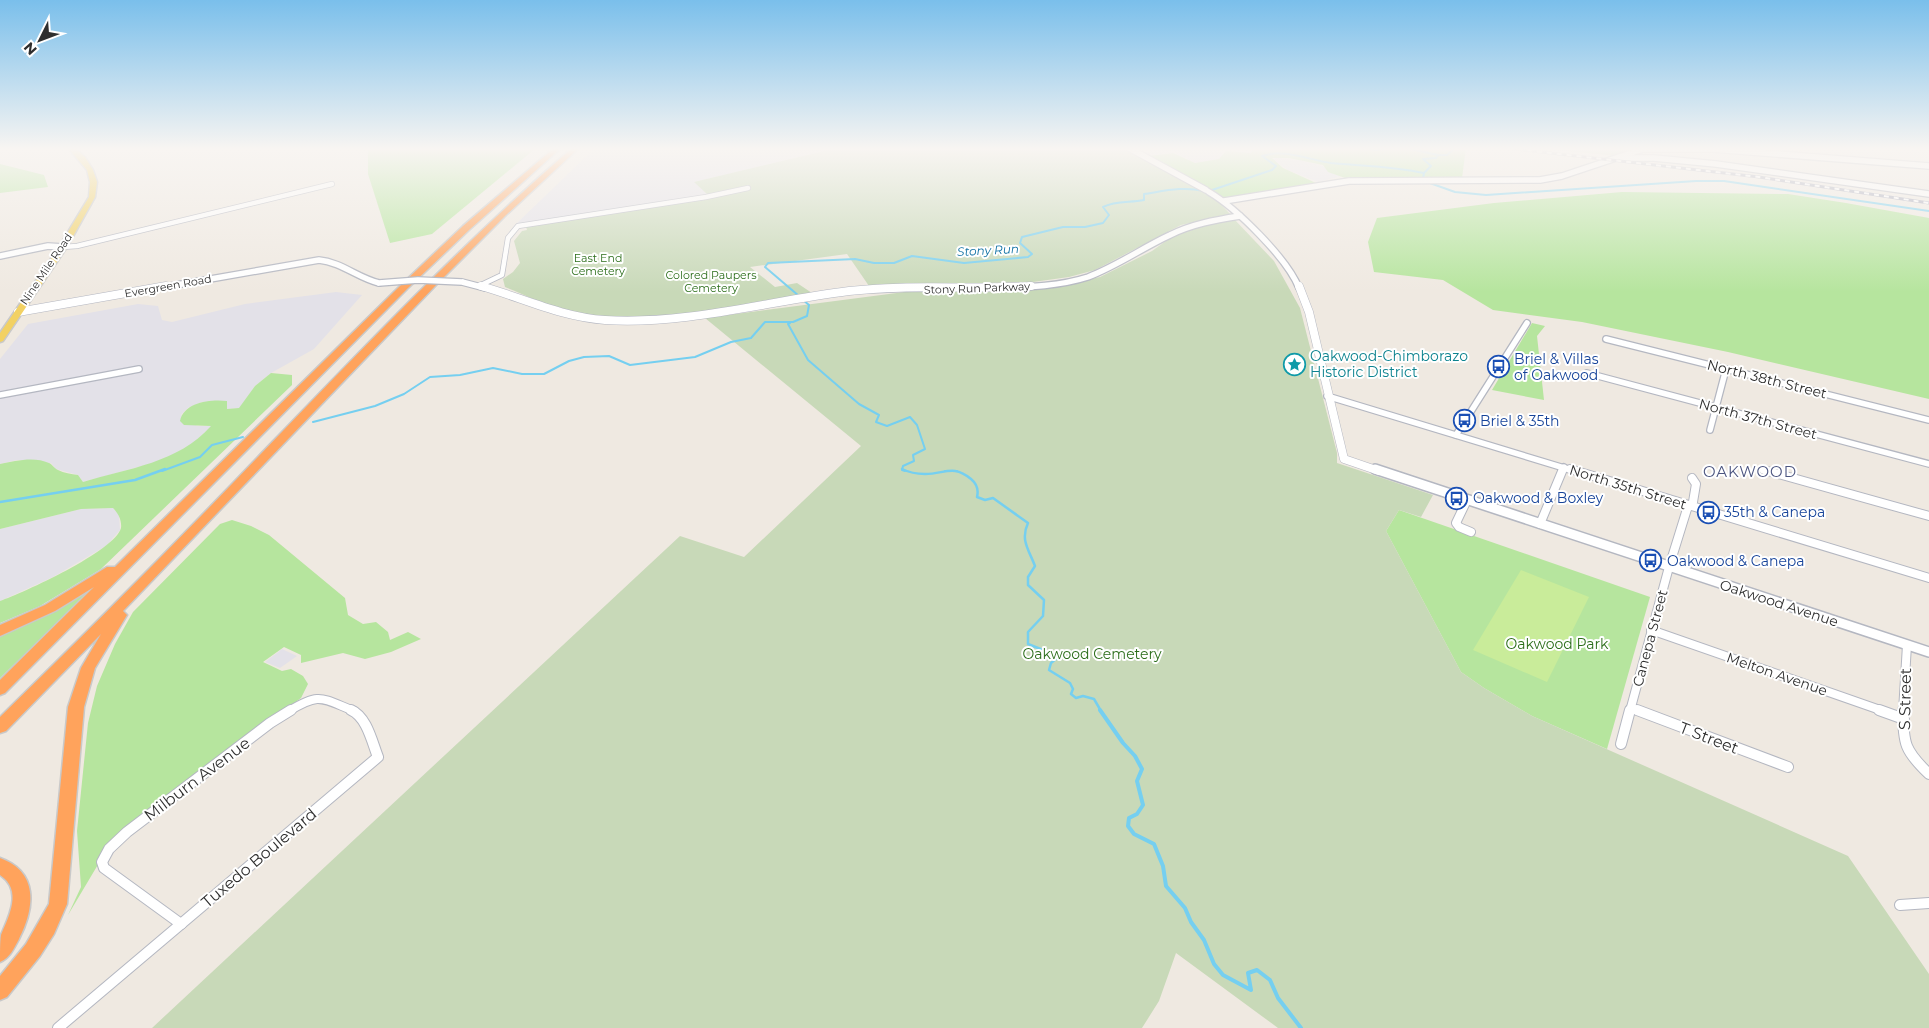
<svg xmlns="http://www.w3.org/2000/svg" width="1929" height="1028" font-family="Montserrat,sans-serif">
	<style>
		.industrial { fill: #e3e1e8 }
		.green { fill: #b6e59e }
		.cemetery { fill: #c8d9b8 }
		.pitch { fill: #c9ec9a }
		.lines { fill: none; stroke-linecap: round; stroke-linejoin: round }
		.stream-far2 { stroke: #75cff0; stroke-width: 2 }
		.stream-far1 { stroke: #75cff0; stroke-width: 2.5 }
		.stream { stroke: #75cff0; stroke-width: 4 }
		.minor-far3-casing { stroke: #b4b7c1; stroke-width: 6 }
		.minor-far2-casing { stroke: #b4b7c1; stroke-width: 8 }
		.minor-far1-casing { stroke: #b4b7c1; stroke-width: 10 }
		.minor-casing { stroke: #b4b7c1; stroke-width: 12 }
		.tertiary-far2-casing { stroke: #b4b7c1; stroke-width: 8 }
		.tertiary-far1-casing { stroke: #b4b7c1; stroke-width: 9 }
		.tertiary-casing { stroke: #b4b7c1; stroke-width: 12 }
		.primary-casing { stroke: #c9c9c9; stroke-width: 3 }
		.motorway-casing { stroke: #c9c9c9; stroke-width: 3 }
		.minor-far3 { stroke: #fff; stroke-width: 4.5 }
		.minor-far2 { stroke: #fff; stroke-width: 5.5 }
		.minor-far1 { stroke: #fff; stroke-width: 8 }
		.minor { stroke: #fff; stroke-width: 10 }
		.tertiary-far2 { stroke: #fff; stroke-width: 5.5 }
		.tertiary-far1 { stroke: #fff; stroke-width: 8 }
		.tertiary { stroke: #fff; stroke-width: 9 }
		.primary { fill: #f2d163; fill-rule: evenodd }
		.motorway { fill: #ffa35c; fill-rule: evenodd }
		.rail-casing { stroke: #a3a6b8; stroke-width: 3 }
		.rail { stroke: #fff; stroke-width: 2; stroke-dasharray: 5; stroke-linecap: butt }
		.tertiary-bridge-casing { stroke: #b4b7c1; stroke-width: 8; stroke-linecap: butt }
		.tertiary-bridge { stroke: #fff; stroke-width: 5.5 }
		.labels { text-anchor: middle; dominant-baseline: central; stroke-width: 4; stroke-linejoin: round; paint-order: stroke }
		.far-park-label { font-size: 11px; fill: #2c6e1b; stroke: #fff }
		.far-street-label { font-size: 11px; fill: #2e2e2e; stroke: #fff }
		.far-water-label { font-size: 12px; font-style: italic; fill: #0d6fa3; stroke: #fff }
		.culture-label { font-size: 14px; fill: #0d838f; stroke: #fff; text-anchor: start }
		.transit-label { font-size: 14px; fill: #164399; stroke: #fff; text-anchor: start }
		.street-label { font-size: 14px; fill: #2e2e2e; stroke: #fff }
		.park-label { font-size: 14px; fill: #2c6e1b; stroke: #fff }
		.neighbourhood-label { font-size: 15px; letter-spacing: 1px; fill: #4d5680; stroke: #fff }
		.near-street-label { font-size: 16px; fill: #2e2e2e; stroke: #fff }
	</style>
	<rect width="100%" height="100%" fill="#efe9e1"/>
	<g class="industrial">
		<path d="M595 148H836L695 182 708 195 515 225Z"/>
		<path d="M1167 148H1214L1222 153 1219 159 1195 163 1173 151 1152 156 1145 152Z"/>
		<path d="M1275 158 1298 160 1322 166 1341 176 1318 182 1288 170 1274 160Z"/>
		<path d="M336 292 362 295 314 349 271 373 255 386 240 408 227 409 226 407 202 402 188 408 181 415 197 426H212L190 446 177 453 157 462 83 482 78 475 56 469 51 463 17 460 0 464V359L28 324 138 304 158 306 162 320 172 322 245 304Z"/>
		<path d="M113 508 119 515 120 530 106 546 53 577 0 601V529L81 509Z"/>
		<path d="M282 649 297 656 280 668 265 662Z"/>
	</g>
	<g class="green">
		<path d="M368 148H536L432 234 390 243 368 174Z"/>
		<path d="M1250 148H1466L1462 178 1348 179 1328 172 1323 165 1289 158H1272L1283 168 1316 183 1225 198 1149 156 1173 153 1195 163 1219 159 1226 151 1251 153 1252 149Z"/>
		<path d="M0 164 44 175 48 187 0 193Z"/>
		<path d="M1622 192 1788 194 1846 203 1929 218V399L1728 352 1582 322 1493 310 1443 280 1374 272 1368 242 1377 218 1494 203Z"/>
		<path d="M1532 323 1545 326 1537 336 1544 400 1492 390Z"/>
		<path d="M271 373 292 375V385L101 569 40 606 0 623V601C23 593 115 551 121 528 122 520 118 513 113 508L81 509 0 529V464C15 461 34 456 49 463 52 464 54 468 58 470 64 473 71 474 78 475L83 482C129 468 178 463 211 426L184 425 180 421C184 402 211 399 227 401V409L239 408 255 386Z"/>
		<path d="M1399 510 1650 597 1607 749 1532 716 1484 688 1461 672 1386 531Z"/>
		<path d="M232 520 251 526 269 535 345 598 348 615 363 624 376 622 388 632 390 640 408 632 421 639 391 652 365 659 343 653 301 663V655L284 647 263 662 282 671 291 669 303 676 308 684 301 698 115 836 68 915 81 887 77 831 88 723 97 686 115 644 133 612 220 524Z"/>
		<path d="M93 588 0 678V636L60 608Z"/>
	</g>
	<g class="cemetery">
		<path d="M837 148H1122L1206 193 1217 200 1230 214 1181 225 1095 270 1069 277 1033 282 869 286 847 254 750 267 775 287 797 283 812 293C730 308 641 331 559 308 540 303 523 294 505 287L503 279 513 272 520 263 514 241 522 231 527 230 526 226 708 195 694 182Z"/>
		<path d="M1537 148H1640L1617 156Z"/>
		<path d="M1235 220 1274 261 1300 308 1337 453V463L1433 495 1421 517 1399 510 1386 531 1461 672 1484 688 1532 716 1848 856 1929 974V1028H1278L1176 953 1159 1001 1142 1028H152L680 536 744 557 861 446 705 318 912 291 1005 292 1050 288 1100 277 1152 251 1184 228Z"/>
	</g>
	<path class="pitch" d="M1521 570 1589 597 1547 682 1473 650Z"/>
	<g class="lines">
		<g class="stream-far2">
			<path d="M1363 148 1377 150 1387 148"/>
			<path d="M1407 148 1438 155 1436 158 1423 159 1431 166 1424 173 1423 179"/>
			<path d="M1438 155H1447L1455 148"/>
			<path d="M1427 182 1455 192 1486 195 1696 181H1724L1929 211"/>
			<path d="M1209 191 1272 170 1276 166 1262 156C1283 148 1310 160 1331 163 1362 166 1393 166 1424 173"/>
			<path d="M799 296 765 267 768 263 855 259 874 263H894L912 256 964 263 1028 257 1032 254 1020 243 1022 237 1063 227H1085L1103 223 1109 215 1103 207C1116 200 1130 203 1144 200V194C1164 191 1184 186 1204 191"/>
			<path d="M790 323 788 324 808 360 859 404 879 415 876 422 887 426 910 417 917 425 925 449 913 455 914 461 903 466 902 470 905 471"/>
			<path d="M313 422 375 406 404 394 430 377 460 375 493 368 522 374H544L569 361 584 357 609 356 630 365 695 357 731 342 751 338 765 322H793L807 316 809 305 803 300"/>
			<path d="M162 471 200 457 212 445 243 437"/>
			<path d="M945 471H957"/>
		</g>
		<g class="stream-far1">
			<path d="M902 469C908 472 918 474 925 474 945 474 953 464 971 479 977 484 979 489 977 497L985 500 993 498 1028 523C1020 540 1029 550 1035 566L1028 577V585L1044 600 1043 616 1028 632V644L1053 654 1057 658 1051 663 1049 670 1070 683 1073 689 1071 694 1076 698 1083 696 1094 699 1101 711"/>
			<path d="M0 502 135 480 165 469"/>
		</g>
		<path class="stream" d="M1100 710 1123 743 1135 756 1142 769 1137 781 1143 805 1137 814 1129 818 1128 826 1134 834 1154 844 1163 866 1166 886 1185 908 1191 922 1204 940 1214 964 1223 975 1251 990 1248 973 1257 970 1270 980 1278 998 1301 1028"/>
		<defs>
			<g id="minor-far3">
				<path d="M63 247 77 246 332 184"/>
				<path d="M481 285 502 275 508 238 518 226 706 197 748 188"/>
			</g>
			<g id="minor-far2">
				<path d="M1606 339 1929 420"/>
				<path d="M1587 373 1929 464"/>
				<path d="M0 395 139 369"/>
				<path d="M1327 396 1574 471"/>
				<path d="M1710 430 1726 369"/>
				<path d="M1456 435 1527 323"/>
				<path d="M1764 470 1766 471"/>
				<path d="M1562 471 1564 467"/>
			</g>
			<g id="minor-far1">
				<path d="M1570 469 1929 578"/>
				<path d="M1764 470 1929 516"/>
				<path d="M1467 500 1456 523 1459 527 1471 532"/>
				<path d="M1540 524 1563 469"/>
				<path d="M1651 630 1883 711"/>
				<path d="M1631 708 1640 711"/>
				<path d="M289 711C320 692 321 698 354 711"/>
				<path d="M1630 711 1669 567 1687 509 1693 502 1696 484 1692 478"/>
				<path d="M1903 711 1907 645"/>
			</g>
			<g id="minor">
				<path d="M1637 710 1788 767"/>
				<path d="M1879 710 1904 719"/>
				<path d="M1903 710C1903 744 1905 751 1929 774"/>
				<path d="M1621 744 1630 710"/>
				<path d="M1900 905 1929 903"/>
				<path d="M181 924 104 868 102 862 109 849 127 832 270 723 291 710"/>
				<path d="M181 924 378 757C372 742 367 717 351 710"/>
				<path d="M58 1028 181 924"/>
			</g>
			<g id="tertiary-far2">
				<path d="M1129 148 1206 190"/>
				<path d="M1622 158H1654L1716 164 1929 194"/>
				<path d="M1209 192C1236 208 1287 258 1299 288"/>
				<path d="M1224 201 1349 181 1540 180 1562 176 1643 149H1713L1929 166"/>
				<path d="M0 256 48 246 63 247"/>
				<path d="M462 282 485 288"/>
				<path d="M159 288 319 260C341 262 358 278 379 283"/>
				<path d="M1000 288C1029 287 1060 286 1088 277 1117 266 1142 248 1170 235 1192 224 1215 220 1240 216"/>
			</g>
			<g id="tertiary-far1">
				<path d="M481 286C523 298 561 317 605 320 687 325 768 301 849 291 909 284 970 290 1031 286"/>
				<path d="M1299 286 1309 312 1344 459 1379 471"/>
				<path d="M18 312 166 286"/>
			</g>
			<path id="tertiary" d="M1375 469 1929 652"/>
			<path id="primary" d="M68 148H75L85 157 93 170 97 182 95 197 67 247 3 341 0 342V333L59 247 89 197 90 182 87 170Z"/>
			<g id="motorway">
				<path d="M554 148H561L469 230 407 289 5 693 0 695V680L94 587 55 611 0 636V625L45 605 107 567H115L401 285 463 226Z"/>
				<path d="M572 148H579L506 215 437 284 123 611 127 615 95 668 84 707 67 904 54 934 40 956 7 997 0 1000V976L26 944 49 904 68 707 81 668 101 634 6 731 0 733V717C87 632 173 546 257 458 359 352 461 245 572 148Z"/>
				<path d="M0 858C39 872 35 908 19 939 14 948 10 958 0 962 0 954 0 942 1 935 9 916 23 890 0 875Z"/>
			</g>
		</defs>
		<use href="#minor-far3" class="minor-far3-casing"/>
		<use href="#minor-far2" class="minor-far2-casing"/>
		<use href="#minor-far1" class="minor-far1-casing"/>
		<use href="#minor" class="minor-casing"/>
		<use href="#tertiary-far2" class="tertiary-far2-casing"/>
		<use href="#tertiary-far1" class="tertiary-far1-casing"/>
		<use href="#tertiary" class="tertiary-casing"/>
		<use href="#primary" class="primary-casing"/>
		<use href="#motorway" class="motorway-casing"/>
		<use href="#minor-far3" class="minor-far3"/>
		<use href="#minor-far2" class="minor-far2"/>
		<use href="#minor-far1" class="minor-far1"/>
		<use href="#minor" class="minor"/>
		<use href="#tertiary-far2" class="tertiary-far2"/>
		<use href="#tertiary-far1" class="tertiary-far1"/>
		<use href="#tertiary" class="tertiary"/>
		<use href="#primary" class="primary"/>
		<use href="#motorway" class="motorway"/>
		<defs>
			<path id="rail" d="M1507 148 1759 177 1929 203"/>
		</defs>
		<use href="#rail" class="rail-casing"/>
		<use href="#rail" class="rail"/>
		<defs>
			<path id="tertiary-bridge" d="M379 283 418 280 462 282"/>
		</defs>
		<use href="#tertiary-bridge" class="tertiary-bridge-casing"/>
		<use href="#tertiary-bridge" class="tertiary-bridge"/>
	</g>
	<linearGradient id="sky" x2="0" y2="1"><stop stop-color="#7abfeb"/><stop offset="0.51" stop-color="#f8f5f2"/><stop offset="1" stop-color="#f8f5f2" stop-opacity="0"/></linearGradient>
	<rect width="1929" height="292" fill="url(#sky)"/>
	<defs>
		<symbol id="sight-ring" viewBox="-11 -11 22 22"><circle r="9.5" fill="#fff" stroke="#0f9aa8" stroke-width="1.5"/><path d="M0-6L1.8-2.2L6-1.7L2.9 1.2L3.7 5.4L0 3.3L-3.7 5.4L-2.9 1.2L-6-1.7L-1.8-2.2Z" fill="#0f9aa8"/></symbol>
		<symbol id="bus-ring" viewBox="-11 -11 22 22"><circle r="9.5" fill="#fff" stroke="#1a4fb4" stroke-width="1.5"/><path d="M-5-6H5V4H4V6H2V4H-2V6H-4V4H-5ZM-3.5-4V0h7V-4ZM-3.5 1.2v1.5H-2V1.2ZM2 1.2v1.5H3.5V1.2Z" fill="#1a4fb4"/></symbol>
	</defs>
	<g fill-rule="evenodd">
		<use href="#sight-ring" x="1282" y="352" width="25" height="25"/>
		<use href="#bus-ring" x="1486" y="354" width="25" height="25"/>
		<use href="#bus-ring" x="1452" y="408" width="25" height="25"/>
		<use href="#bus-ring" x="1444" y="486" width="25" height="25"/>
		<use href="#bus-ring" x="1696" y="500" width="25" height="25"/>
		<use href="#bus-ring" x="1638" y="548" width="25" height="25"/>
	</g>
	<g class="labels">
		<g class="far-park-label">
			<text x="598" y="258">East End<tspan x="598" dy="13">Cemetery</tspan></text>
			<text x="711" y="275">Colored Paupers<tspan x="711" dy="13">Cemetery</tspan></text>
		</g>
		<g class="far-street-label">
			<text transform="translate(46 269) rotate(-56)">Nine Mile Road</text>
			<text transform="translate(168 286) rotate(-10)">Evergreen Road</text>
			<text transform="translate(977 288) rotate(-2)">Stony Run Parkway</text>
		</g>
		<g class="far-water-label">
			<text transform="translate(988 250) rotate(-3)">Stony Run</text>
		</g>
		<g class="culture-label">
			<text x="1310" y="356">Oakwood-Chimborazo<tspan x="1310" dy="16">Historic District</tspan></text>
		</g>
		<g class="transit-label">
			<text x="1514" y="359">Briel &amp; Villas<tspan x="1514" dy="16">of Oakwood</tspan></text>
			<text x="1480" y="421">Briel &amp; 35th</text>
			<text x="1473" y="498">Oakwood &amp; Boxley</text>
			<text x="1724" y="512">35th &amp; Canepa</text>
			<text x="1667" y="561">Oakwood &amp; Canepa</text>
		</g>
		<g class="street-label">
			<text transform="translate(1767 379) rotate(14)">North 38th Street</text>
			<text transform="translate(1758 419) rotate(15)">North 37th Street</text>
			<text transform="translate(1628 487) rotate(17)">North 35th Street</text>
			<text transform="translate(1779 603) rotate(18)">Oakwood Avenue</text>
			<text transform="translate(1650 638) rotate(-75)">Canepa Street</text>
			<text transform="translate(1777 674) rotate(19)">Melton Avenue</text>
		</g>
		<g class="park-label">
			<text x="1557" y="644">Oakwood Park</text>
			<text x="1092" y="654">Oakwood Cemetery</text>
		</g>
		<g class="neighbourhood-label">
			<text x="1750" y="471">OAKWOOD</text>
		</g>
		<g class="near-street-label">
			<text transform="translate(1905 699) rotate(-89)">S Street</text>
			<text transform="translate(1709 738) rotate(21)">T Street</text>
			<text transform="translate(197 779) rotate(-37)">Milburn Avenue</text>
			<text transform="translate(259 858) rotate(-40)">Tuxedo Boulevard</text>
		</g>
	</g>
	<g transform="translate(40 40) rotate(228)" stroke="#ffffff" stroke-width="4" paint-order="stroke">
	<path d="M0-4L9 19L0 12L-9 19Z" fill="#2e2e2e"/>
	<text y="-8" font-size="14" font-weight="bold" text-anchor="middle" fill="#2e2e2e">N</text>
	</g>
</svg>
